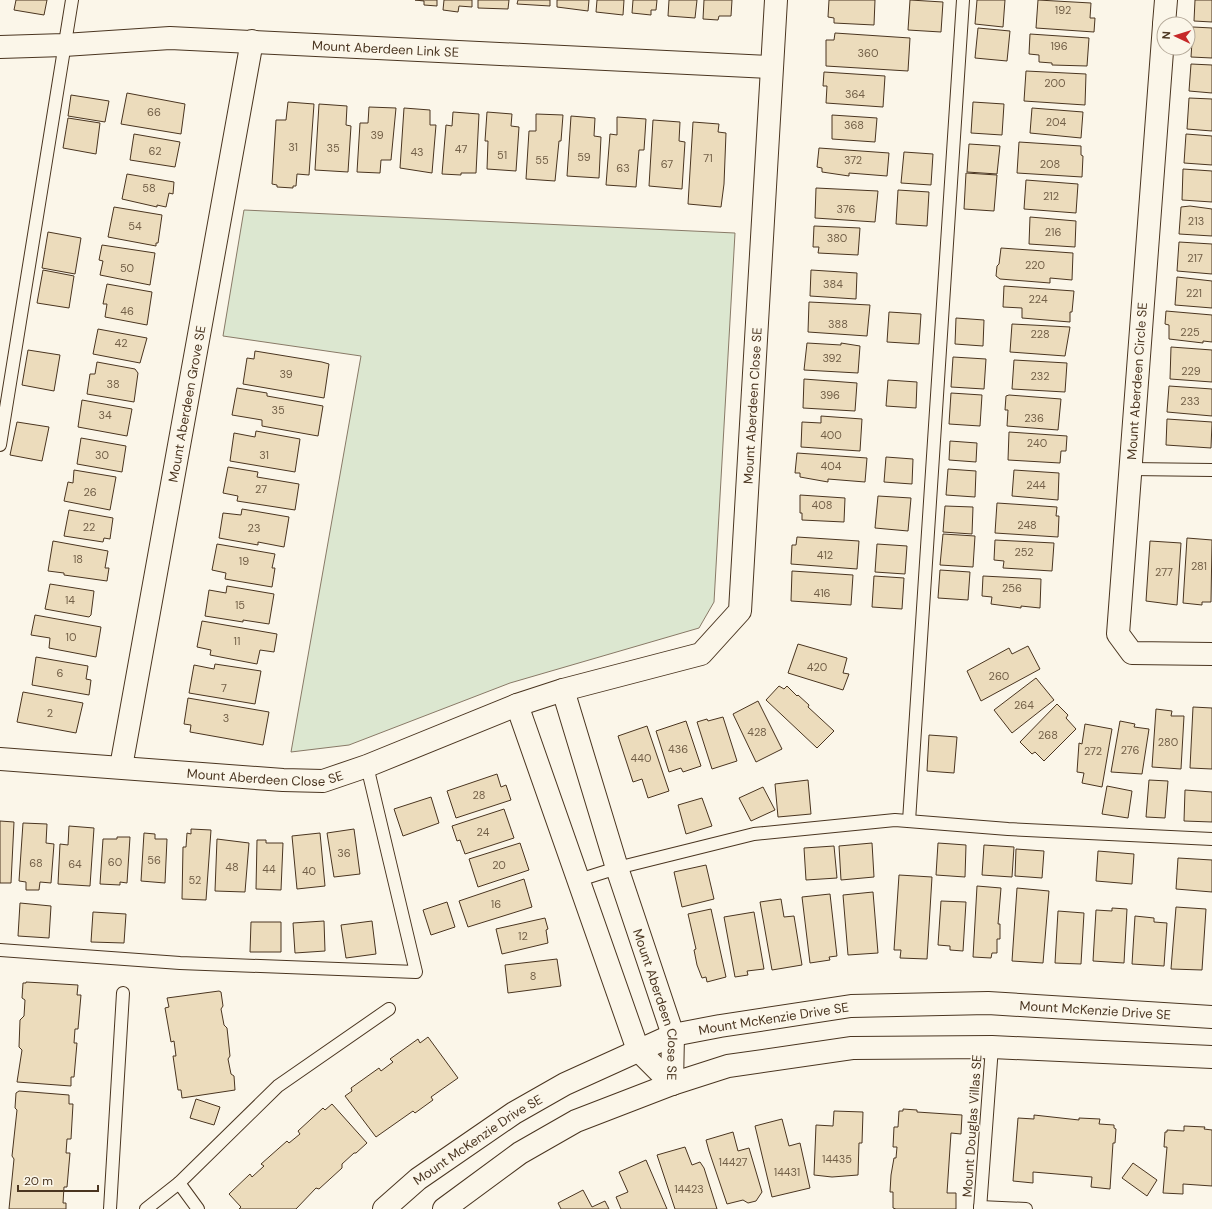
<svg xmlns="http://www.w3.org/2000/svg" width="1212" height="1209" font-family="'DM Sans',sans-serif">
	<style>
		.green { fill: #dce7d0; stroke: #887966 }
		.building { fill: #ecdcbc; stroke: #4a3520 }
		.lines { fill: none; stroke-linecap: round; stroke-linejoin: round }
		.lane-casing { stroke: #4a3520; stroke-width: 14 }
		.street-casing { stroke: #4a3520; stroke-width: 24 }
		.secondary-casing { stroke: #4a3520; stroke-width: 24 }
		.lane { stroke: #fbf6e9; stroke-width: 12 }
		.street { stroke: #fbf6e9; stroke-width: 22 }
		.secondary { stroke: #fbf6e9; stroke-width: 22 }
		.labels { text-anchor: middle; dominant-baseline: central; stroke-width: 3; stroke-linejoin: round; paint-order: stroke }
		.number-label { font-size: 11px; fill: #725f47 }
		.street-label { font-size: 13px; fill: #4a3520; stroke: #fbf6e9 }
	</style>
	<rect width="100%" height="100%" fill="#fbf6e9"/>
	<path class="green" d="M244 210 735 233 714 602 699 628 510 683 349 745 291 752 361 356 223 336Z"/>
	<g class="building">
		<path d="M16 0H47L44 15 14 10Z"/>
		<path d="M415 0H437V6L424 5V1Z"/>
		<path d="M444 0H472V7L459 6 458 12 443 10Z"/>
		<path d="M478 0H509L508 9 478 8Z"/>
		<path d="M518 0H550V6L517 4Z"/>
		<path d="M557 0H589L588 11 557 7Z"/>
		<path d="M597 0H624L623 15 596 12Z"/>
		<path d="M633 0H657L656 10H651V15L632 13Z"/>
		<path d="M669 0H697L695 18 668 16Z"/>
		<path d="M704 0H732L731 16H719L718 20 703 19Z"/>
		<path d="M829 0H875L874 25 834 23V18L828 17Z"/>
		<path d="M910 0 943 2 941 32 908 30Z"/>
		<path d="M977 0H1005L1003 27 975 24Z"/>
		<path d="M1038 0 1091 3 1090 18H1095L1094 32 1036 28Z"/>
		<path d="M1195 0H1212V22L1194 21Z"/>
		<path d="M1193 27 1212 28V58L1191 57Z"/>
		<path d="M978 28 1010 31 1007 61 975 58Z"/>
		<path d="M835 33 910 38 908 71 826 66V40H834Z"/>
		<path d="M1030 34 1089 38 1087 66 1052 65V63L1039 62V55L1029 54Z"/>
		<path d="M1191 64 1212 65V93L1189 91Z"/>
		<path d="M1026 71 1086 74 1085 105 1024 101Z"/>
		<path d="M824 72 885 76 883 107 826 103 827 86H823Z"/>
		<path d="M127 93 185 104 181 134 121 124Z"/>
		<path d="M71 95 109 101 105 122 68 116Z"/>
		<path d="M1189 98 1212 99V131L1187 129Z"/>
		<path d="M288 102 314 104 309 175 297 174 296 186H293V188L277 187V185L272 184 276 120H286Z"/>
		<path d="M973 102 1004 104 1002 135 971 133Z"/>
		<path d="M319 104 347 106 346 125 351 126 348 172 315 170Z"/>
		<path d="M369 107 396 108 391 160H381L380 173 357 172 360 123H368Z"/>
		<path d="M404 108 430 110V125H436L432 173 400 168Z"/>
		<path d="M1032 108 1083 112 1081 138 1030 133Z"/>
		<path d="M453 112 479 114 476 173H461V175L442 174 446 125 452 126Z"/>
		<path d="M487 112 512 114 511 126 519 127 516 171 487 169 488 141H485Z"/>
		<path d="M536 114 563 115 561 141H559L555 181 526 179 529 131H536Z"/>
		<path d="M832 115 877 118 875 142 832 139Z"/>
		<path d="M571 116 595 118 594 136 601 137 599 178 567 176Z"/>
		<path d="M617 117 646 119 644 150H639L636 187 606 185 610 134 617 135Z"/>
		<path d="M68 118 100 123 96 154 63 148Z"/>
		<path d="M653 120 680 122 679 141 685 142 682 189 649 186Z"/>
		<path d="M693 122 719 124 718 132 726 133 724 184 721 207 688 204Z"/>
		<path d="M134 134 180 142 175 167 130 160Z"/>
		<path d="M1186 134 1212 136V165L1184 163Z"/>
		<path d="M1019 142 1081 146V155L1083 156 1082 177 1017 173Z"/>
		<path d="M969 144 1000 146 997 174 967 172Z"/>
		<path d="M819 148 889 153 887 176 849 173V176L822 172V168L817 167Z"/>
		<path d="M904 152 933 154 931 185 901 183Z"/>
		<path d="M1183 169 1212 171V202L1182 200Z"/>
		<path d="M966 173 997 175 994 211 964 209Z"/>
		<path d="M127 174 174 182 173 194 169 193 166 207 157 205V207L122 199Z"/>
		<path d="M1026 180 1078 184 1076 213 1024 209Z"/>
		<path d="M816 188 878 191 875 222 815 218Z"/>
		<path d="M898 190 929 192 927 226 896 224Z"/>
		<path d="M1190 206 1212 209V236L1179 234 1181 207Z"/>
		<path d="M114 207 162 215 158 243H156V246L108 237Z"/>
		<path d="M1030 217 1076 221 1075 247 1029 244Z"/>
		<path d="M814 226 860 228 858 255 818 253 819 247H813Z"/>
		<path d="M48 232 81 238 75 274 42 268Z"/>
		<path d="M1179 242 1212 244V274L1177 271Z"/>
		<path d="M102 245 155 253 150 285 100 275 103 261 99 260Z"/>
		<path d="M1001 248 1073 253 1072 280 1050 278V283L1000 279 996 276 997 266 999 264Z"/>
		<path d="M43 270 74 276 69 308 37 303Z"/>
		<path d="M811 270 857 273 856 299 810 296Z"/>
		<path d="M1177 277 1212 281V308L1175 305Z"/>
		<path d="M107 284 152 292 147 325 105 317 107 304H103Z"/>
		<path d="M1004 286 1074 291 1072 312H1070V322L1022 318V308L1003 307Z"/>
		<path d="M809 302 870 305 867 336 808 332Z"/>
		<path d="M1166 311 1212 315V342L1203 341V343L1169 339V325L1165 324Z"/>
		<path d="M889 312 921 314 919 344 887 342Z"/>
		<path d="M956 318 984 320 983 346 955 344Z"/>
		<path d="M1012 324 1070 327 1065 356 1010 352Z"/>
		<path d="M98 329 147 338 140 363 93 354Z"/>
		<path d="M807 343 841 345V343L860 346 858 373 804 370Z"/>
		<path d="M1171 347 1212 350V382L1170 379Z"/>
		<path d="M28 350 60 355 54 391 22 385Z"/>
		<path d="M255 351 322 362 329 364 324 398 243 384 247 358 254 359Z"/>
		<path d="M953 357 986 359 984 389 951 387Z"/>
		<path d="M1014 360 1067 363 1065 392 1012 389Z"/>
		<path d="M97 362 135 369 138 373 134 402 87 394 90 374H95Z"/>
		<path d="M804 379 857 383 855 411 803 408Z"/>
		<path d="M888 380 917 382 916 408 886 406Z"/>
		<path d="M1169 386 1212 389V416L1167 412Z"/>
		<path d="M237 388 267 393V396L323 406 318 436 262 426V420L232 415Z"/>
		<path d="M951 393 982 395 980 426 949 424Z"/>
		<path d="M1009 395 1061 399 1058 430 1007 426 1008 410H1005L1006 396Z"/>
		<path d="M82 400 132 409 127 436 78 427Z"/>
		<path d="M821 416 862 419 860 451 801 447 802 422 821 423Z"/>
		<path d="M1167 419 1212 422 1211 448 1166 445Z"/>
		<path d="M17 422 49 427 42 461 10 455Z"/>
		<path d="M256 431 300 439 295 472 230 461 234 433 255 437Z"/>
		<path d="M1009 432 1067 436 1066 451H1061L1060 463 1008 460Z"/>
		<path d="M81 438 126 446 122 472 77 464Z"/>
		<path d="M950 441 977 443 976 462 949 460Z"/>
		<path d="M797 453 867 458 865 482 828 479V482L800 477V473H795Z"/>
		<path d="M886 457 913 459 912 484 884 482Z"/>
		<path d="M228 467 258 472 257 477 299 484 295 510 237 501 238 496 223 493Z"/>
		<path d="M948 469 976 471 975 497 946 495Z"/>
		<path d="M74 470 116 477 110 510 64 501 68 482 73 483Z"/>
		<path d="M1014 470 1059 473 1058 500 1012 496Z"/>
		<path d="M800 495 845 498 844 522 802 520V513H800Z"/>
		<path d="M878 496 911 498 908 531 875 528Z"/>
		<path d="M997 503 1057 507 1056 516H1059L1058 537 995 533Z"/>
		<path d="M945 506 973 507 972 534 943 532Z"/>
		<path d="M242 509 289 517 284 547 258 542V545L219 538 223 513 241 515Z"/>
		<path d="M69 510 113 518 110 539 104 538 103 542 64 536Z"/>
		<path d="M943 534 975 536 973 567 940 565Z"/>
		<path d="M797 537 859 541 857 569 791 564 792 545H796Z"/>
		<path d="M1187 538 1212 540 1211 602H1202V605L1183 603Z"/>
		<path d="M995 540 1054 543 1052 571 1003 568 1004 561 994 560Z"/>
		<path d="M53 541 108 551 105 568H109L107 581 64 575V573L48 571Z"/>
		<path d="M1150 541 1181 543 1177 605 1146 601Z"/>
		<path d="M217 544 275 554 272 568H275L272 587 225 579 226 573 212 570Z"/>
		<path d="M877 544 907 546 905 574 875 572Z"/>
		<path d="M940 570 970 572 968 600 938 598Z"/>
		<path d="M792 571 853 575 851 605 791 601Z"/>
		<path d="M874 576 904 578 902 609 872 607Z"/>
		<path d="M983 576 1041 579 1040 608 1021 606V608L991 604 992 597 982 596Z"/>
		<path d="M50 584 94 591 91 615 89 617 45 609Z"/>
		<path d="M227 586 274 594 269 624 243 620V622L205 616 209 590 226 593Z"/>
		<path d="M35 615 101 627 96 657 49 648 50 638 31 635Z"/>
		<path d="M202 621 277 634 274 652 260 650 257 664 210 655 211 650 197 647Z"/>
		<path d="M798 644 847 658 843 673 849 674 843 690 788 673Z"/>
		<path d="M1028 646 1040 669 981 701 967 671 1009 648 1012 654Z"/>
		<path d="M36 657 88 666 86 679 91 680 89 695 32 685Z"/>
		<path d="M215 664 261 671 255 704 189 693 194 665 214 669Z"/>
		<path d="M1036 678 1054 700 1012 733 994 710Z"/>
		<path d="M779 686 784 689 787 686 797 696 798 695 809 705 808 707 834 731 817 748 766 700Z"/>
		<path d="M23 692 83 703 76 733 17 722Z"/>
		<path d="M188 698 269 712 263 745 190 732 191 725 184 724Z"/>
		<path d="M758 701 782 749 756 762 733 714Z"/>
		<path d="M1057 704 1068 715 1066 718 1076 729 1044 761 1035 752 1032 754 1020 742Z"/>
		<path d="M1193 707 1212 708V769L1190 768Z"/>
		<path d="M1156 709 1172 711 1171 716H1184L1181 769 1152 767Z"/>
		<path d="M723 717 737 761 712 769 697 722 707 719 708 721Z"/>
		<path d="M686 721 701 766 683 772 681 768 669 772 656 731Z"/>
		<path d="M1120 721 1135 724 1134 727 1149 729 1142 774 1111 772Z"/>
		<path d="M1085 724 1112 729 1102 787 1082 783 1084 773 1077 772 1079 743 1082 744Z"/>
		<path d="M647 726 669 791 648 798 642 779 633 782 618 736Z"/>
		<path d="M929 735 957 737 954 773 927 771Z"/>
		<path d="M497 774 501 787 506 785 511 800 456 818 447 791Z"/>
		<path d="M808 780 811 814 778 817 775 784Z"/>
		<path d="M1149 780 1168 781 1165 818 1146 817Z"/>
		<path d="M1107 786 1132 791 1128 818 1102 814Z"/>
		<path d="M763 787 775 810 751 821 739 798Z"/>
		<path d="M1185 790 1212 792V822L1184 821Z"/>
		<path d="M431 797 439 823 403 836 394 809Z"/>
		<path d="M702 798 712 826 686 834 678 805Z"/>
		<path d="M504 809 514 838 465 854 460 840 457 841 452 826Z"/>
		<path d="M0 821 14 822 11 883H0Z"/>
		<path d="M23 823 47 824 46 843 54 844 51 883 40 882 39 890H26V882L19 881Z"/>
		<path d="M69 826 94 828 90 886 58 884 60 844 68 845Z"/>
		<path d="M191 829 211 830 206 900 182 899 183 847H186L187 833 191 834Z"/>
		<path d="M354 829 360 874 334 877 327 833Z"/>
		<path d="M144 833 155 834V839H167L165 883 141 881Z"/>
		<path d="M320 833 325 886 297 889 292 836Z"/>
		<path d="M117 837H130L127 883 120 882V885L100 884 103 839H117Z"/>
		<path d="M217 839 249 843 245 892 215 891Z"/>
		<path d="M257 840H266V843H283L281 890 256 889Z"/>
		<path d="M520 843 529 870 478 887 469 859Z"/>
		<path d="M872 843 874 877 841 880 839 846Z"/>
		<path d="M938 843 966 845 965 877 936 875Z"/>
		<path d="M984 845 1014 847 1012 877 982 875Z"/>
		<path d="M834 846 837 878 806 880 804 848Z"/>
		<path d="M1016 849 1044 851 1042 878 1015 876Z"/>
		<path d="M1098 851 1134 854 1132 884 1096 881Z"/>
		<path d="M1178 858 1212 860V892L1176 889Z"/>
		<path d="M706 865 714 899 682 907 674 872Z"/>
		<path d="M899 875 932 877 927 959 900 958 901 950H894Z"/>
		<path d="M524 879 532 907 468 927 459 901Z"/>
		<path d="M977 886 1001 888 998 924H1000V939H997V953H992L991 958 973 957Z"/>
		<path d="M1017 888 1049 891 1043 963 1012 961Z"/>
		<path d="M873 892 878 953 848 955 843 895Z"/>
		<path d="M830 894 837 956 829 957 830 960 810 963 802 897Z"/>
		<path d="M781 899 784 917 794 916 802 965 772 970 760 902Z"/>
		<path d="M941 901 966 902 963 951 950 950V946L938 945Z"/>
		<path d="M447 902 455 927 431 935 423 910Z"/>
		<path d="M20 903 51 906 49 938 18 936Z"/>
		<path d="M1176 907 1206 909 1202 970 1171 969Z"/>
		<path d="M1112 908 1127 909 1124 963 1093 961 1096 910 1112 911Z"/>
		<path d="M711 909 726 977 707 982 706 977 702 978 697 965 694 950 696 949 688 914Z"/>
		<path d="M1058 911 1084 913 1081 964 1055 963Z"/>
		<path d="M93 912 126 914 124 943 91 942Z"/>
		<path d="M754 912 764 969 747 971 748 975 735 977 724 917Z"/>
		<path d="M1135 916 1154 918V922L1167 923 1164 966 1132 964Z"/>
		<path d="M545 918 548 929 546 930 548 943 502 954 496 929Z"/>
		<path d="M324 921 325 951 295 953 293 923Z"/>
		<path d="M372 921 376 954 346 958 341 925Z"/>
		<path d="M251 922H281V952H250Z"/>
		<path d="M557 959 561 986 508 993 505 965Z"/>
		<path d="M26 982 78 985 77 995H81L78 1029H75L74 1043H77L74 1077H71V1086L17 1082 22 1050 19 1047 20 1020 24 1016 25 1000 22 998 23 983H26Z"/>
		<path d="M219 991 221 992 223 1006 221 1009 224 1025 227 1028 230 1056 228 1059 231 1074 234 1076 235 1090 182 1098 181 1090H178L173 1056H176L174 1041 171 1042 165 1008 169 1007 167 998Z"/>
		<path d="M428 1037 458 1078 431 1097 433 1100 415 1113 413 1111 376 1137 345 1096 352 1091 351 1088 379 1068 381 1071 393 1062 390 1059 418 1039 420 1043Z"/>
		<path d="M19 1091 69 1095V1104H73L71 1139H67L66 1153H70L67 1187H64L63 1203H66V1209H9L14 1159 12 1156 17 1110 15 1108 16 1093Z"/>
		<path d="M196 1099 220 1107 214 1125 190 1118Z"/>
		<path d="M332 1104 367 1143 356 1153H354L342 1164V1168L319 1189 316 1188 296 1209H239L241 1207 229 1194 250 1174 252 1177 264 1166 261 1164 287 1141 289 1143 300 1134 298 1131 323 1108 325 1110Z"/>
		<path d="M903 1109 917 1110V1112L962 1115 961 1134 951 1133 947 1193H956V1209H896L893 1208V1192H890L891 1175 894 1158H896L897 1147H893L894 1127H898L899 1111H903Z"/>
		<path d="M834 1111 863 1112 862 1143H859L858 1175 832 1177 814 1175 816 1125 833 1126Z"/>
		<path d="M1034 1115 1079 1120V1118L1100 1119 1099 1124 1114 1125V1128L1116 1129 1115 1143H1113L1110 1189 1091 1187 1092 1177 1033 1172V1183L1013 1181 1018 1118 1034 1119Z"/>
		<path d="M782 1119 789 1146 800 1143 810 1188 772 1197 755 1126Z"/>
		<path d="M1184 1126 1205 1127 1204 1129 1212 1130V1186L1183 1184V1194L1163 1193 1167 1147H1164L1165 1132H1167V1130L1184 1131Z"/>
		<path d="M733 1132 738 1151 749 1148 762 1192 756 1201 748 1203 743 1200 727 1204 709 1151 706 1140Z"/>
		<path d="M685 1147 692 1165 700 1162 704 1168 717 1209H675L657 1155Z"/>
		<path d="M646 1160 667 1209H621L616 1197 628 1192 619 1172Z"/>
		<path d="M1133 1163 1157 1180 1147 1196 1122 1178Z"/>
		<path d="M583 1190 592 1207 605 1201 609 1209H561L558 1203Z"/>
	</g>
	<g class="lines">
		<defs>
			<g id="lane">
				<path d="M0 445 72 0"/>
				<path d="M1130 469 1212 470"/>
				<path d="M909 821 963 0"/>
				<path d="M579 880 617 868 754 834 895 820 1008 829 1212 839"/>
				<path d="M0 950 180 963 416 972 367 766"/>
				<path d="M179 1183 278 1086 389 1009"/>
				<path d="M980 1207 1026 1209"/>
				<path d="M110 1209 123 993"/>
				<path d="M146 1209 179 1183 198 1209"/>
				<path d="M980 1209 992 1047"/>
			</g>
			<g id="street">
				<path d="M1164 24 1166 0"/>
				<path d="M1164 25 1118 634 1132 653 1212 654"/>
				<path id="s1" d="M0 47 64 45 170 38 771 67"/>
				<path id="s2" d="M563 690 617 868 673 1035 672 1084"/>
				<path d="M517 705 638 1050 672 1084"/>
				<path id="s3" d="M0 759 283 780 323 781 367 766 517 705 563 690 701 654 740 611 776 0"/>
				<path id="s4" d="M121 767 252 41"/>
			</g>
			<g id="secondary">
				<path id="s5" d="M384 1209 418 1179 514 1113 565 1084 673 1035 720 1026 851 1006 988 1003 1212 1017"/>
				<path d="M444 1209 520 1153 576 1121 672 1084 728 1066 852 1048 992 1047 1212 1057"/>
			</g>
		</defs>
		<use href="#lane" class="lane-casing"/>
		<use href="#street" class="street-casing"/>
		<use href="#secondary" class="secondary-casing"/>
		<use href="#lane" class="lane"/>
		<use href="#street" class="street"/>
		<use href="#secondary" class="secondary"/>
	</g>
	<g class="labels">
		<g class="number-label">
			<text x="1063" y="10">192</text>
			<text x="1059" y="46">196</text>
			<text x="868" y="53">360</text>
			<text x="1055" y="83">200</text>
			<text x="855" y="94">364</text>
			<text x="154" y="112">66</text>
			<text x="1056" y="122">204</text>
			<text x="854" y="125">368</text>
			<text x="377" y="135">39</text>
			<text x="293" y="147">31</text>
			<text x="333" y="148">35</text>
			<text x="461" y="149">47</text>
			<text x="155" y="151">62</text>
			<text x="417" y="152">43</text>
			<text x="502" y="155">51</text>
			<text x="584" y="157">59</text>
			<text x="708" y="158">71</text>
			<text x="542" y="160">55</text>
			<text x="853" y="160">372</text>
			<text x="667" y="164">67</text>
			<text x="1050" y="164">208</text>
			<text x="623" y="168">63</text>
			<text x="149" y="188">58</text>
			<text x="1051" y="196">212</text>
			<text x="846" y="209">376</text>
			<text x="1196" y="221">213</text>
			<text x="135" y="226">54</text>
			<text x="1053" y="232">216</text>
			<text x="837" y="238">380</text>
			<text x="1195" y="258">217</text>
			<text x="1035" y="265">220</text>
			<text x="127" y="268">50</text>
			<text x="833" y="284">384</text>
			<text x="1194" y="293">221</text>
			<text x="1038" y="299">224</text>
			<text x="127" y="311">46</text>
			<text x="838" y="324">388</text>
			<text x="1190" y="332">225</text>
			<text x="1040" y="334">228</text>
			<text x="121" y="343">42</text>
			<text x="832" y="358">392</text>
			<text x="1191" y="371">229</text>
			<text x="286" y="374">39</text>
			<text x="1040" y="376">232</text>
			<text x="113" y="384">38</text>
			<text x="830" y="395">396</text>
			<text x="1190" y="401">233</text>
			<text x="278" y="410">35</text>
			<text x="105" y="415">34</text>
			<text x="1034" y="418">236</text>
			<text x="831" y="435">400</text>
			<text x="1037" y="443">240</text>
			<text x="102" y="455">30</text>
			<text x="264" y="455">31</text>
			<text x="831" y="466">404</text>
			<text x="1036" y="485">244</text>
			<text x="261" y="489">27</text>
			<text x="90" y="492">26</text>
			<text x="822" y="505">408</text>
			<text x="1027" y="525">248</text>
			<text x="89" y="527">22</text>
			<text x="254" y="528">23</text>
			<text x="1024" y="552">252</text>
			<text x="825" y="555">412</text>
			<text x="78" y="559">18</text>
			<text x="244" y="561">19</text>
			<text x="1199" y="566">281</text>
			<text x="1164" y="572">277</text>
			<text x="1012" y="588">256</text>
			<text x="822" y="593">416</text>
			<text x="70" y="600">14</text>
			<text x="240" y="605">15</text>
			<text x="71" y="637">10</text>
			<text x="237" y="641">11</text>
			<text x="817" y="667">420</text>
			<text x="60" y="673">6</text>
			<text x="999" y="676">260</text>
			<text x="224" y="688">7</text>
			<text x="1024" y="705">264</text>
			<text x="50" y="713">2</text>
			<text x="226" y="718">3</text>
			<text x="757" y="732">428</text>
			<text x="1048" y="735">268</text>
			<text x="1168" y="742">280</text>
			<text x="678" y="749">436</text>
			<text x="1130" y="750">276</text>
			<text x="1093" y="751">272</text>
			<text x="641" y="758">440</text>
			<text x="479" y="795">28</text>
			<text x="483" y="832">24</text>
			<text x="344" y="853">36</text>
			<text x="154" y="860">56</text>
			<text x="115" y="862">60</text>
			<text x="36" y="863">68</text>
			<text x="75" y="864">64</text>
			<text x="499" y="865">20</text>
			<text x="232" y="867">48</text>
			<text x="269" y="869">44</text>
			<text x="309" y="871">40</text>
			<text x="195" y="880">52</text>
			<text x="496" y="904">16</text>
			<text x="523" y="936">12</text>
			<text x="533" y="976">8</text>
			<text x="837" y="1159">14435</text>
			<text x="733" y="1162">14427</text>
			<text x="787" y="1172">14431</text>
			<text x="689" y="1189">14423</text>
		</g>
		<g class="street-label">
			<text stroke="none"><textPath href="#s1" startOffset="386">Mount Aberdeen Link SE</textPath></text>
			<text transform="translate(1137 381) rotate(-86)">Mount Aberdeen Circle SE</text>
			<text stroke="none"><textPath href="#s4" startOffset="369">Mount Aberdeen Grove SE</textPath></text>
			<text stroke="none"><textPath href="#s3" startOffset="987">Mount Aberdeen Close SE</textPath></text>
			<text stroke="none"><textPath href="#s3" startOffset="266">Mount Aberdeen Close SE</textPath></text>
			<text stroke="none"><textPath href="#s2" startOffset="329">Mount Aberdeen Close SE</textPath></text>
			<text stroke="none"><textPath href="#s5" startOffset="764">Mount McKenzie Drive SE</textPath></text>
			<text stroke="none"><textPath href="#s5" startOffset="441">Mount McKenzie Drive SE</textPath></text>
			<text transform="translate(972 1126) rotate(-86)">Mount Douglas Villas SE</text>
			<text stroke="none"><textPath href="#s5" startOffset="117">Mount McKenzie Drive SE</textPath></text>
		</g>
	</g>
	<g transform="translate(1176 36) rotate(274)"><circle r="19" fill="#fbf6e9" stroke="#b4a999"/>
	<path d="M0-3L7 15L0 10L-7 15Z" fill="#c62828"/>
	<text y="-6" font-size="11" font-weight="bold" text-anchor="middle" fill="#4a3520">N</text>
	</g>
	<path d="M18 1185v6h80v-6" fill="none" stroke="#4a3520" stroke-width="2"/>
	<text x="24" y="1185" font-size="12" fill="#4a3520" stroke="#fbf6e9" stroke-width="3" paint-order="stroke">20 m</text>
</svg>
